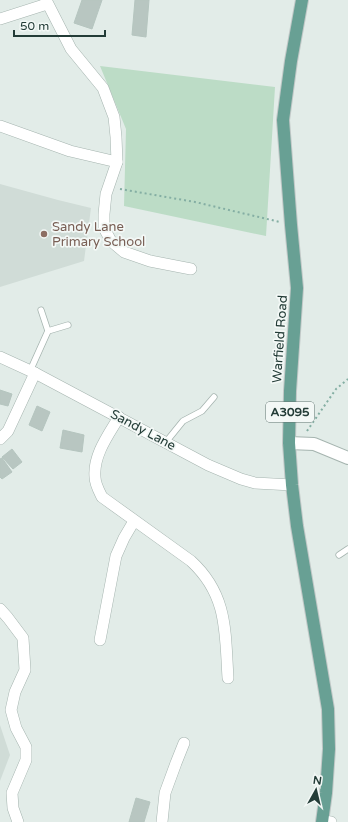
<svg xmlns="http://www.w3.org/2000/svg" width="348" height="822" font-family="'Varela Round',sans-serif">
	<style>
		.built { fill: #d0dcd7 }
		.green { fill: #bcdcc6 }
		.building { fill: #b8c6c1; stroke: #b5c5bf }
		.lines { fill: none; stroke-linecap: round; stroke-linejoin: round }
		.service-casing { stroke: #a5b4af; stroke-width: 7 }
		.minor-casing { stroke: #a5b4af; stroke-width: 12 }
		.tertiary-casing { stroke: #a5b4af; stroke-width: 14 }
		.primary-casing { stroke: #c1c8c7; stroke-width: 14 }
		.path { stroke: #84aea3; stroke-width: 2; stroke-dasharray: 2 3; stroke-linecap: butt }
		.service { stroke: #fff; stroke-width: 5.5 }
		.minor { stroke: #fff; stroke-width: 11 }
		.tertiary { stroke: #fff; stroke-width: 12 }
		.primary { stroke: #68a094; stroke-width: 12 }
		.education-dot { fill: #8d6e63; stroke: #f3f8f6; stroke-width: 1.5 }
		.labels { text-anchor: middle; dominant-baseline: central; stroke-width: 3.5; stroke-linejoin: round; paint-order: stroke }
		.shield { fill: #f3f8f6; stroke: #617470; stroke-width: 1 }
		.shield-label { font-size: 12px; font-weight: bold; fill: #233c37 }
		.education-label { font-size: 13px; fill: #785e54; stroke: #f3f8f6; text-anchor: start }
		.street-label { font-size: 13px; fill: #233c37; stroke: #f3f8f6 }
	</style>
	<rect width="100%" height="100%" fill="#e2ece8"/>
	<g class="built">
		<path d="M0 184 58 200 91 208 84 261 0 287Z"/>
		<path d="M0 725 10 755 0 781Z"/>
	</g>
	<path class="green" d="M100 66 275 87 266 236 124 206 126 129Z"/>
	<g class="building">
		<path d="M82 0H102L92 29 74 23Z"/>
		<path d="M135 0H149L146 37 132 35Z"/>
		<path d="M0 390 12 394 8 406 0 404Z"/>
		<path d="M37 406 50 412 42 431 29 425Z"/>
		<path d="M63 430 84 435 82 452 60 448Z"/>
		<path d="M12 449 22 462 13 469 2 457Z"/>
		<path d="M2 458 12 472 2 479 0 477V459Z"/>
		<path d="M136 798 150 802 144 822H129Z"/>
	</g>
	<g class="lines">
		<defs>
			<g id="service">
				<path d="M48 331 68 325"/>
				<path d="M30 371 48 331 41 310"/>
				<path d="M166 442 183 421 202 411 214 397"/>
				<path d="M339 555 348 549"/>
			</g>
			<g id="minor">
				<path d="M46 0 71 49 103 88 114 117 116 137 117 162 106 194 104 214V228L111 241 124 252 150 261 191 269"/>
				<path d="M0 19 47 4"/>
				<path d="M0 126 70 151 117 162"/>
				<path d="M0 357 35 373 208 465 241 479 255 483 292 485"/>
				<path d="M119 417C109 434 93 455 95 477 95 484 99 491 102 497L191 561C228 595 225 632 228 678"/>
				<path d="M0 439 8 431 35 373"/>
				<path d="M0 609 8 618 23 638 25 670 15 692 11 710 16 728 26 747V760L12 793 13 808 18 822"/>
				<path d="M100 640 116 556 124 538 134 521"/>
				<path d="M323 821 331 822"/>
				<path d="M162 822 165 793 176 763 184 743"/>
			</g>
			<path id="tertiary" d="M289 443 314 444 348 458"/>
			<path id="primary" d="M302 0 291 61 283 120 291 225 297 288 290 391 289 443 292 485 297 526 328 709 329 749 326 793 322 822"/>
		</defs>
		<use href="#service" class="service-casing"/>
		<use href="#minor" class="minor-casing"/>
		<use href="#tertiary" class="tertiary-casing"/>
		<use href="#primary" class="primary-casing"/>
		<g class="path">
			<path d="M120 189 195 202 280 222"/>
			<path d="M307 431 336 389 348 379"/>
		</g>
		<use href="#service" class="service"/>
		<use href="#minor" class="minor"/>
		<use href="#tertiary" class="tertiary"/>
		<use href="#primary" class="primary"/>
	</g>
	<circle class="education-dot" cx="44" cy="234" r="4"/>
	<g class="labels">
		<rect class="shield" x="266" y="402" width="48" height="20" rx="3"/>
		<g class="shield-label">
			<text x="290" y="412">A3095</text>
		</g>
		<g class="education-label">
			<text x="52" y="227">Sandy Lane<tspan x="52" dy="15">Primary School</tspan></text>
		</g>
		<g class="street-label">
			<text transform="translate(280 339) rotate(-86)">Warfield Road</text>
			<text transform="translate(143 430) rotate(28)">Sandy Lane</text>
		</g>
	</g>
	<g transform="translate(316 790) rotate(8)" stroke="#f3f8f6" stroke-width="3" paint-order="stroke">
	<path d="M0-3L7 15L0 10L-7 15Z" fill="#233c37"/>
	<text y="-6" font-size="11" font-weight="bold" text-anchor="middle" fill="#233c37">N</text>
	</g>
	<path d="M14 30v6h91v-6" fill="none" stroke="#233c37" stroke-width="2"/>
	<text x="20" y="30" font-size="12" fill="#233c37" stroke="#f3f8f6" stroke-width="3" paint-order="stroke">50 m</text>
</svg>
